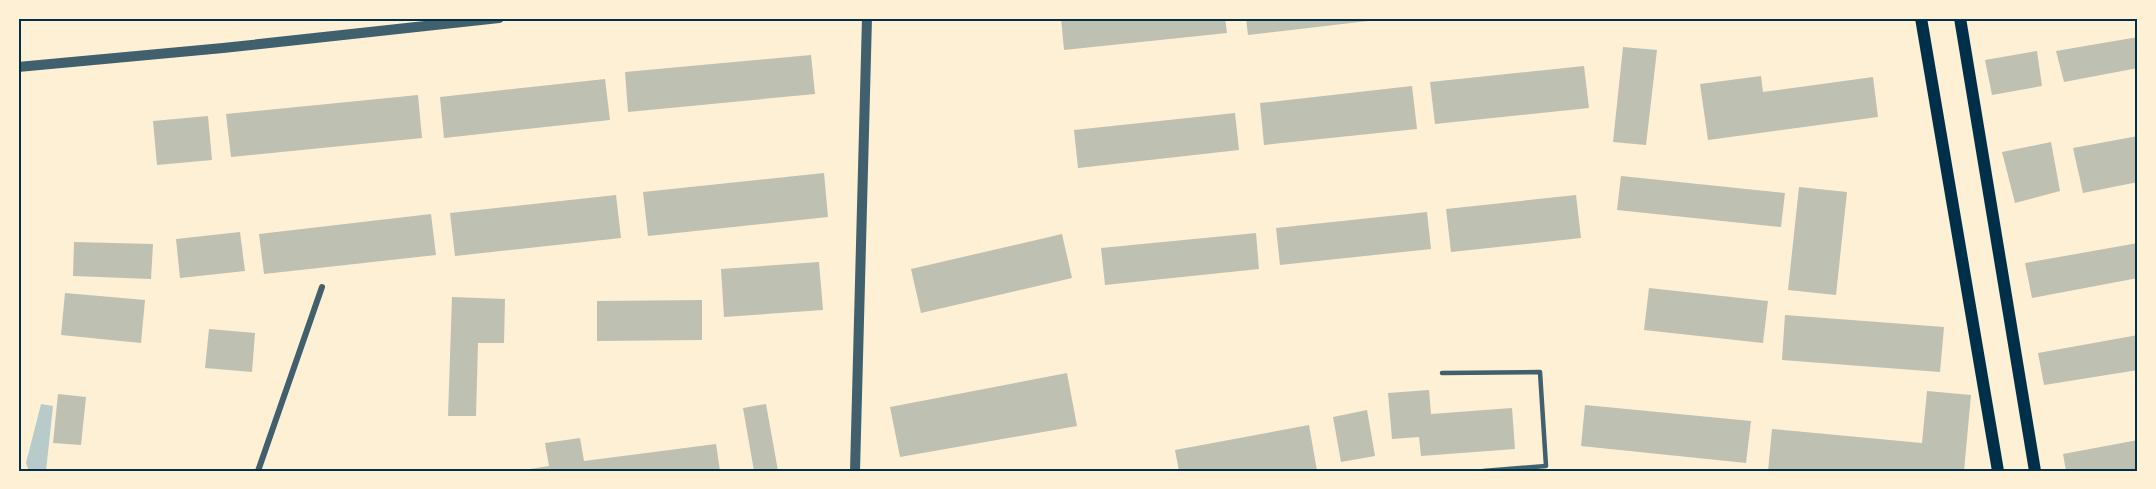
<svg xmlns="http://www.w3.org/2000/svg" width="2156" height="489" font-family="Barlow,sans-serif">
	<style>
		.green { fill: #b9caca }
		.building { fill: #bec0b2 }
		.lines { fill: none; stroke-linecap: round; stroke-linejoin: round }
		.service { stroke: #3f606c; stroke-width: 4.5 }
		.minor { stroke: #3f606c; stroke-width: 6 }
		.tertiary { stroke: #3f606c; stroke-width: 10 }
		.secondary { stroke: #003049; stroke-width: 12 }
		.neatline { fill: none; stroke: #003049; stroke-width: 2 }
	</style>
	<rect width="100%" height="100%" fill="#fdf0d5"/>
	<path class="green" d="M41 404 53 406 46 471H29L26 463Z"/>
	<g class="building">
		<path d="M1061 18H1225L1227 33 1064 50Z"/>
		<path d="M1246 18H1385V19L1248 35Z"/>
		<path d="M2138 37V68L2064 82 2056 51Z"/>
		<path d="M1623 47 1657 50 1646 145 1613 142Z"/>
		<path d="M2037 51 2042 86 1992 95 1985 60Z"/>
		<path d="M811 55 815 94 628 112 625 72Z"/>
		<path d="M1584 66 1589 108 1435 124 1430 82Z"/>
		<path d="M1761 76 1763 92 1873 77 1878 117 1708 140 1700 84Z"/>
		<path d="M605 79 610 120 444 138 440 97Z"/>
		<path d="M1412 86 1417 129 1264 145 1260 103Z"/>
		<path d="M418 95 422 138 231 157 226 114Z"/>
		<path d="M1235 113 1239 150 1078 168 1074 130Z"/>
		<path d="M208 116 212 160 157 165 153 121Z"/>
		<path d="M2138 136V182L2083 193 2073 148Z"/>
		<path d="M2051 142 2060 191 2015 203 2002 152Z"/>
		<path d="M824 173 828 217 648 236 643 192Z"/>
		<path d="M1621 176 1785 193 1781 227 1617 210Z"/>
		<path d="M1799 187 1847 192 1836 295 1788 290Z"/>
		<path d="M616 195 621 238 455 256 450 213Z"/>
		<path d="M1576 195 1581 238 1451 252 1446 209Z"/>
		<path d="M1427 212 1431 249 1280 265 1276 228Z"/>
		<path d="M431 214 436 255 264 274 259 234Z"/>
		<path d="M240 232 245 271 180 278 176 239Z"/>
		<path d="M1256 233 1259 269 1105 285 1101 248Z"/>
		<path d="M1062 234 1072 278 921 313 911 269Z"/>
		<path d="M74 242 153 244 151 279 73 276Z"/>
		<path d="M2138 243V278L2032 298 2025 263Z"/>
		<path d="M819 262 823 310 724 317 721 269Z"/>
		<path d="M1649 288 1768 301 1763 343 1644 330Z"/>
		<path d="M65 293 145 300 141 343 61 335Z"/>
		<path d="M452 297 505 299 504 343H478L476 416H448Z"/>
		<path d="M702 300V340L597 341V301Z"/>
		<path d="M1785 315 1944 327 1940 372 1782 360Z"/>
		<path d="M209 329 255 333 252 372 205 368Z"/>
		<path d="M2138 335V370L2044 385 2038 353Z"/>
		<path d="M1067 373 1077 426 900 457 890 407Z"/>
		<path d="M1429 390 1431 414 1512 408 1515 449 1421 456 1419 437 1392 439 1388 393Z"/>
		<path d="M1927 391 1971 395 1964 471H1768L1772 429 1922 443Z"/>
		<path d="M58 394 86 397 81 445 53 443Z"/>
		<path d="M766 404 778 471H754L743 408Z"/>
		<path d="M1585 405 1751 421 1746 463 1581 446Z"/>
		<path d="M1367 410 1375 456 1341 462 1333 417Z"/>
		<path d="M1309 425 1317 471H1179L1175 450Z"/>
		<path d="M580 438 584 461 716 444 720 471H517L549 466 545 443Z"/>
		<path d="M2138 440V471H2066L2063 454Z"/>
	</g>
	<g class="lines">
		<path class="service" d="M1442 373 1540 372 1546 466 1483 471"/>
		<path class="minor" d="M258 471 322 287"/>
		<g class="tertiary">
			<path d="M18 67 223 48 499 18"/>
			<path d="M855 471 867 18"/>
		</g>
		<g class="secondary">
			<path d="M1921 18 1998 471"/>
			<path d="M1960 18 2035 471"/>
		</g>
	</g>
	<rect width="2156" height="489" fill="none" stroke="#fdf0d5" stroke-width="39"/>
	<rect x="20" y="20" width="2116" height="450" class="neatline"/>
</svg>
